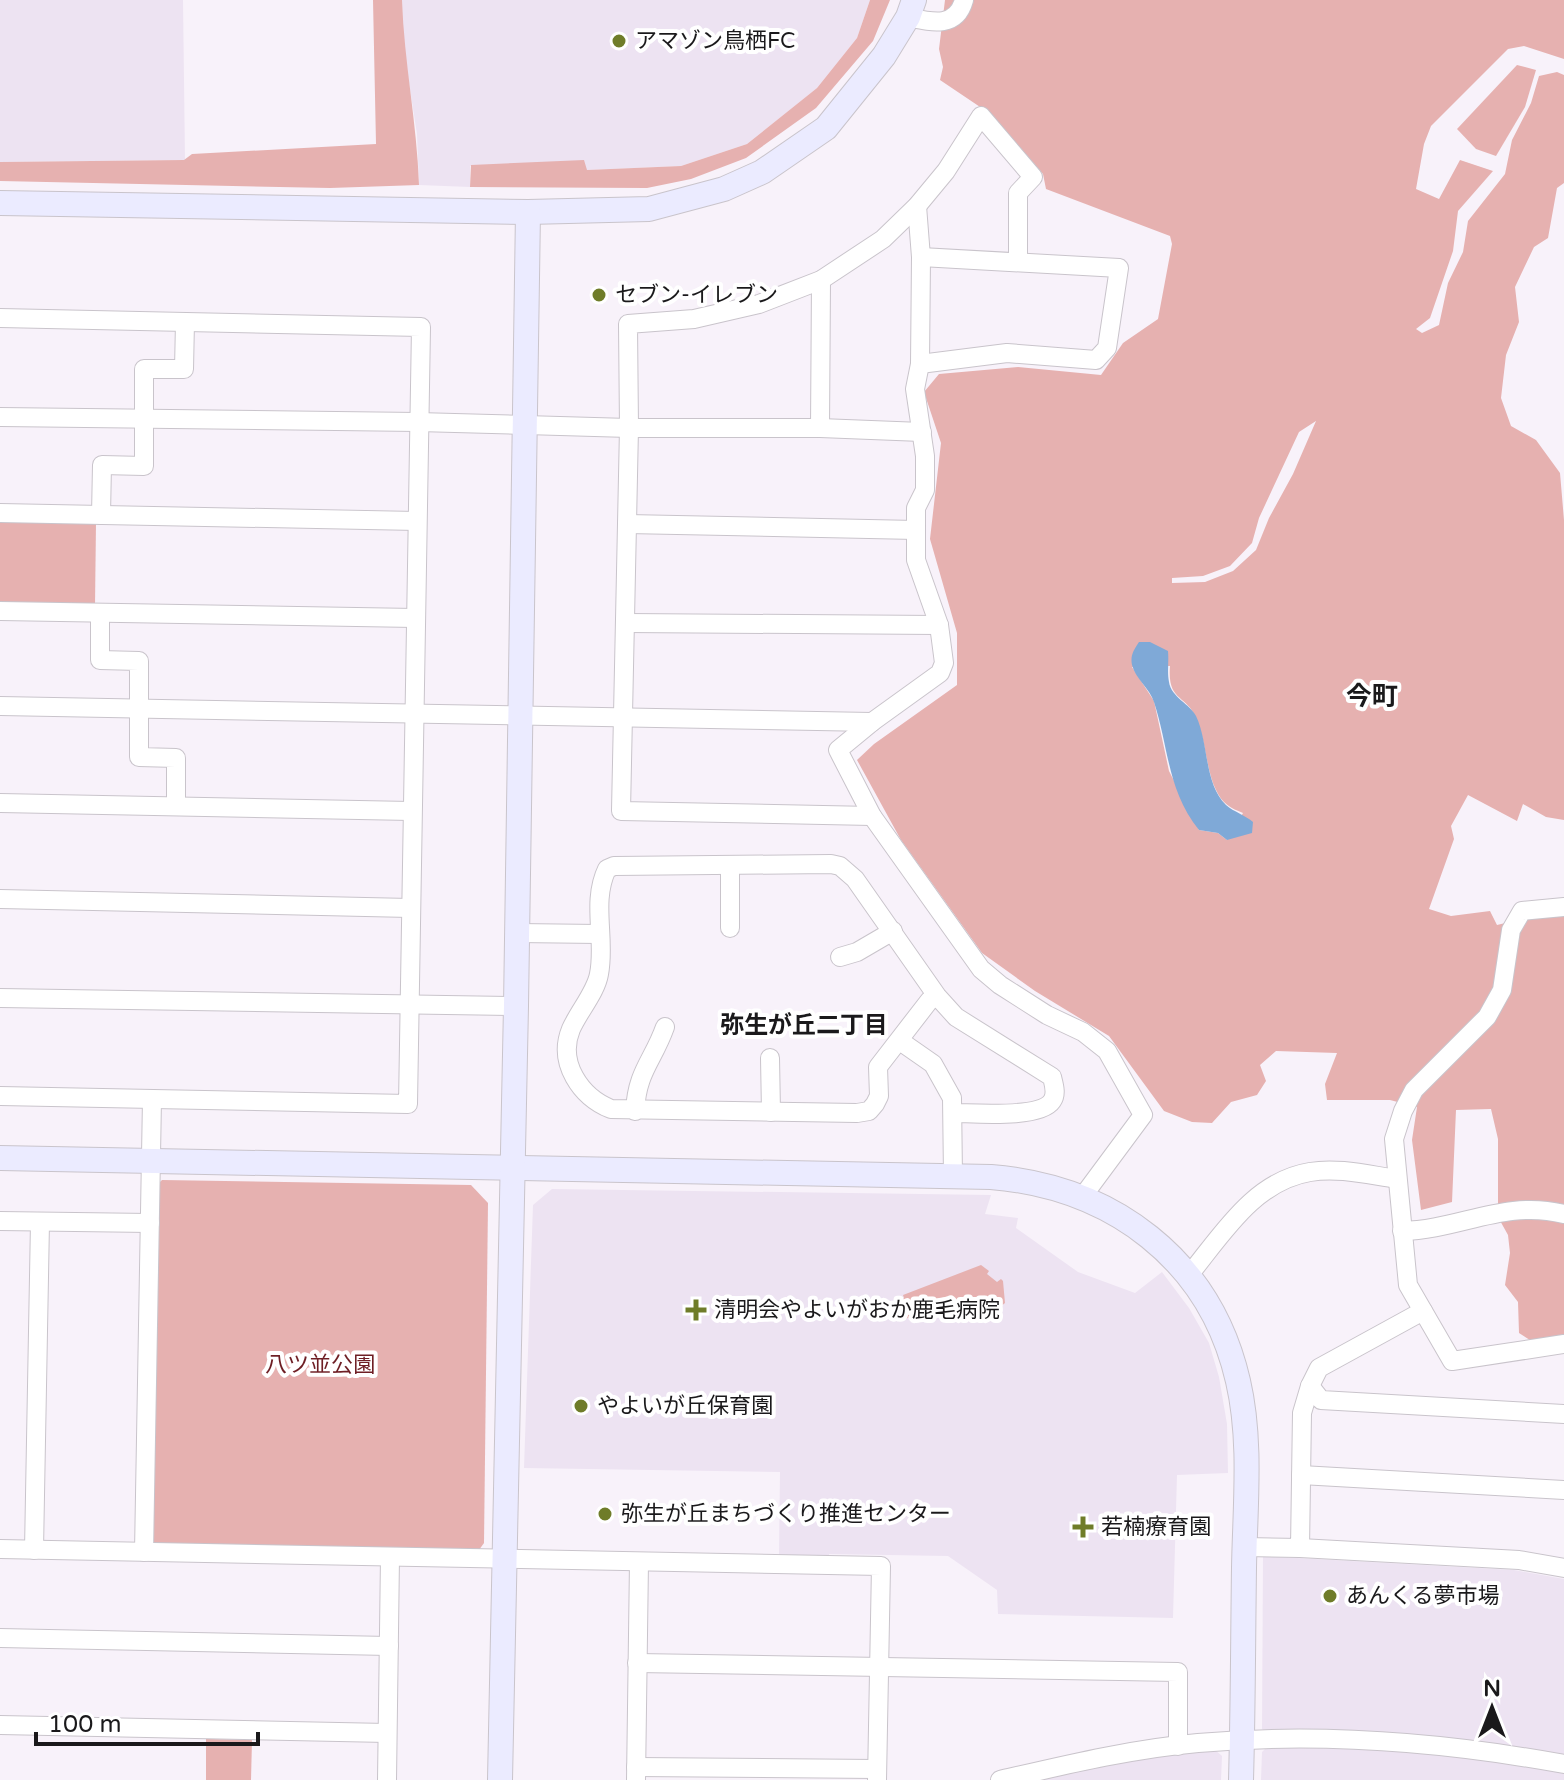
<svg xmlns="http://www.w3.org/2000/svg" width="1564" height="1780" font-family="'Varela Round','Noto Sans JP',sans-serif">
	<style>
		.built { fill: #ede3f2 }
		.green { fill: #e6b1b0; fill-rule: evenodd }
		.water { fill: #7fa9d7 }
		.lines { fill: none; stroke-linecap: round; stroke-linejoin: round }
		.street-casing { stroke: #c9c4cb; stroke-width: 20 }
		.secondary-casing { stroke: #c9c4cb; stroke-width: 26 }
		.street { stroke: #fff; stroke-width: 18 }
		.secondary { stroke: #ebebff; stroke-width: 24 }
		.poi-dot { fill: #6f7c29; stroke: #fff; stroke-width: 3 }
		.labels { text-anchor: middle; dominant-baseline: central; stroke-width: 8; stroke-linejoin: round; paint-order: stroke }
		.poi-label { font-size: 22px; fill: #1a191b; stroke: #fff; text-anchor: start }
		.park-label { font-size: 22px; fill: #6e1e24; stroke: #fff }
		.neighbourhood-label { font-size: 24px; font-weight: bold; fill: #1a191b; stroke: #fff }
		.quarter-label { font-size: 26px; font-weight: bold; fill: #1a191b; stroke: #fff }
	</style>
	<rect width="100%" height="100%" fill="#f8f2fa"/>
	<g class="built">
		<path d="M0 0H183L185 160 0 162Z"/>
		<path d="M402 0H870L857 38 817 88 747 144 681 166 587 170 470 166V187L419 185 417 134 403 45Z"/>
		<path d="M552 1189 991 1195 985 1214 1018 1218 1016 1228 1078 1272 1135 1293 1162 1272 1189 1308 1209 1343 1219 1377 1227 1424 1228 1473 1177 1475 1173 1618 998 1614 997 1590 948 1556 829 1554V1558L779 1557 780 1472 524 1468 533 1205Z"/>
		<path d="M1263 1556 1514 1570 1564 1579V1758L1267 1733 1262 1729Z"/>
		<path d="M1267 1747 1419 1750 1564 1771V1780H1261L1262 1752Z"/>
		<path d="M1215 1750 1222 1756 1221 1780H1032L1100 1765 1175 1753Z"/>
	</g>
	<g class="green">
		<path d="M373 0H402C404 62 417 123 419 185L330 188 0 181V162L184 160 192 154 376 144Z"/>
		<path d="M870 0H890L873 41 816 108 746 158 691 179 647 188 470 187 471 165 584 160 587 170 681 166 747 144 817 88 857 38Z"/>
		<path d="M945 0H1564V59L1524 46 1508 49 1431 126 1424 144 1416 189 1439 199 1460 160 1493 171 1458 211 1453 251 1430 318 1416 329 1422 333 1439 325 1448 283 1463 252 1468 221 1505 174 1512 140 1531 103 1539 76 1557 72 1564 75V183L1557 188 1548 238 1534 247 1515 287 1519 322 1506 355 1501 398 1511 426 1536 440 1560 473 1564 520V820L1546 817 1523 804 1517 821 1468 795 1451 826 1454 839 1429 909 1451 916 1490 911 1497 925 1538 915 1564 913V1337L1533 1342 1519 1333 1518 1302 1505 1285 1510 1253 1508 1235 1498 1217V1139L1491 1109 1456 1110 1452 1202 1421 1210 1412 1140 1417 1107 1390 1100H1327L1325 1084 1337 1053 1276 1051 1260 1065 1266 1081 1257 1095 1231 1102 1212 1123 1192 1122 1164 1111 1109 1036 1035 991 982 953 901 840 857 760 874 744 957 685V633L930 539 941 443 924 392 939 374 1018 367 1101 375 1123 343 1158 319 1172 244 1170 236 1046 189 1043 174 992 115 940 80 943 67 939 49ZM1316 421 1293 474 1269 518 1256 550 1233 571 1205 582 1172 583V578L1203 576 1230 566 1252 543 1259 518 1299 432ZM1170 666C1167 702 1186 694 1196 718 1206 740 1206 770 1216 790 1222 803 1230 808 1243 813L1227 840 1218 833 1199 830 1169 771 1154 701 1132 667Z"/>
		<path d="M1517 65 1536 70 1525 107 1496 156 1476 149 1457 129Z"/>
		<path d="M0 521 96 523 95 605 0 604Z"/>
		<path d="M162 1180 471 1185 488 1203 484 1543 479 1550 157 1546 152 1541 157 1185Z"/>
		<path d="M981 1265 989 1271 987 1274 997 1282 1001 1279 1003 1281 1005 1303 995 1311 898 1319 890 1311 889 1303 904 1298 903 1295Z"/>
		<path d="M206 1739 252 1740 251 1780H206Z"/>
	</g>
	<path class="water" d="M1139 642H1150L1168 651C1169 661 1167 672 1169 682 1171 697 1190 704 1196 716 1209 743 1204 784 1226 805 1234 812 1245 815 1253 822L1252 833 1227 840 1218 833 1199 830C1167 790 1169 748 1154 702 1150 689 1135 678 1132 665 1130 655 1134 650 1139 642Z"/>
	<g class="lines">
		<defs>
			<g id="street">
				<path d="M908 17C931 22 956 29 964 0"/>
				<path d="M917 206 921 257 920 364 915 389 925 456V490L916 508V560L939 625 944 663 940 673 872 722 838 750 872 816 981 969 1000 985 1047 1015 1083 1032 1107 1051 1143 1115 1083 1196"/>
				<path d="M0 318 421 327 408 1104 0 1096"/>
				<path d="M920 364 1007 353 1096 360 1107 348 1119 268 921 257"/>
				<path d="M0 417 418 422 629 428H820L922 432"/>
				<path d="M820 428 821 280"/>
				<path d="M0 513 417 521"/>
				<path d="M101 515 102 465 144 466V369H184L185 322"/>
				<path d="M627 524 916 530"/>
				<path d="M0 611 415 618"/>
				<path d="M100 613V660L139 661V757L176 758V806"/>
				<path d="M626 623 939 625"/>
				<path d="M0 706 872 722"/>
				<path d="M0 803 411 811"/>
				<path d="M872 816 621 811 629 428 628 324 694 319 759 304 821 280 883 239 917 206 946 171 981 116 1033 177 1018 193V261"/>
				<path d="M730 865V928"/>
				<path d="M0 899 410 908"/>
				<path d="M1564 907 1522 911 1511 930 1502 990 1487 1017 1414 1090 1403 1111 1394 1139 1408 1285 1452 1361 1564 1344"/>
				<path d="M517 933 599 934"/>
				<path d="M840 957 857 952 893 931"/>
				<path d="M937 996 929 1001 878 1067 879 1096 875 1104 869 1111 857 1113 611 1109C581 1097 557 1063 571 1029 579 1011 596 992 599 974 606 939 591 902 607 869L614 866 831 864 840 866 855 879 937 996 956 1017 1052 1077C1054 1085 1057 1094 1052 1101 1040 1119 973 1113 953 1113"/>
				<path d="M0 998 516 1006"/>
				<path d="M900 1041 933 1064 952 1098 953 1176"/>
				<path d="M770 1058 771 1112"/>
				<path d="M635 1111C637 1071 653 1061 665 1027"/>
				<path d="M0 1221 150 1223"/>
				<path d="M1402 1231C1459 1230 1505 1199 1564 1214"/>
				<path d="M1189 1275C1222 1235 1254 1181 1310 1172 1338 1167 1369 1175 1397 1179"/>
				<path d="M1310 1386 1321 1400 1564 1414"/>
				<path d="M1301 1475 1564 1490"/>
				<path d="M1245 1547 1300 1548 1302 1413 1310 1386 1319 1368 1423 1311"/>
				<path d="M1300 1548 1519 1560 1564 1568"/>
				<path d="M0 1549 881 1566 877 1780"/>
				<path d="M34 1550 40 1222"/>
				<path d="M144 1552 152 1099"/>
				<path d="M0 1638 389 1646"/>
				<path d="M637 1663 1178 1672V1746"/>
				<path d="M0 1725 387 1733"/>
				<path d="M636 1767 877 1769"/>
				<path d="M387 1780 390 1557"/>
				<path d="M636 1780 639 1562"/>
				<path d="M1000 1780C1065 1765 1131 1749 1198 1743 1321 1732 1443 1742 1564 1764"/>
			</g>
			<g id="secondary">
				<path d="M0 203 528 212 649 209 724 189 762 172 826 128 884 56 908 17 914 0"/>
				<path d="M0 1158 991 1177C1112 1187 1210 1259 1238 1381 1252 1441 1245 1507 1244 1568 1243 1639 1243 1709 1241 1780"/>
				<path d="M500 1780 516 1006 528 212"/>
			</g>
		</defs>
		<use href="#street" class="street-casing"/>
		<use href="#secondary" class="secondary-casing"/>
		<use href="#street" class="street"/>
		<use href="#secondary" class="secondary"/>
	</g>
	<g class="poi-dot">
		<circle cx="619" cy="41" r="8"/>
		<circle cx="599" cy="295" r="8"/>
		<path d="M692 1298h8v8h8v8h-8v8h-8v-8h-8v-8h8z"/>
		<circle cx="581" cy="1406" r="8"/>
		<circle cx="605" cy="1514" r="8"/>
		<path d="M1079 1515h8v8h8v8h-8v8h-8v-8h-8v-8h8z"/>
		<circle cx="1330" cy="1596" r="8"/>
	</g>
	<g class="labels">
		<g class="poi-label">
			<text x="635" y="41">アマゾン鳥栖FC</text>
			<text x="615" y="295">セブン-イレブン</text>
			<text x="714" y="1310">清明会やよいがおか鹿毛病院</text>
			<text x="597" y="1406">やよいが丘保育園</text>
			<text x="621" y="1514">弥生が丘まちづくり推進センター</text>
			<text x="1101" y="1527">若楠療育園</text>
			<text x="1346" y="1596">あんくる夢市場</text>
		</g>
		<g class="park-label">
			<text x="320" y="1365">八ツ並公園</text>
		</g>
		<g class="neighbourhood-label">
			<text x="804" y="1025">弥生が丘二丁目</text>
		</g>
		<g class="quarter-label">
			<text x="1372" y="696">今町</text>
		</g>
	</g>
	<g transform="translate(1492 1708)" stroke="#ffffff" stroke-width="6" paint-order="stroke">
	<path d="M0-6L14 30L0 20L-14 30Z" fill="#1a191b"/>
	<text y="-12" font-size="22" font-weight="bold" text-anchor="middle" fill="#1a191b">N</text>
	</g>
	<path d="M36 1732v12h222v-12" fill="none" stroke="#1a191b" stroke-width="4"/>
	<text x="48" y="1732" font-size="24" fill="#1a191b" stroke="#ffffff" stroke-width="6" paint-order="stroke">100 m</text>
</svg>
